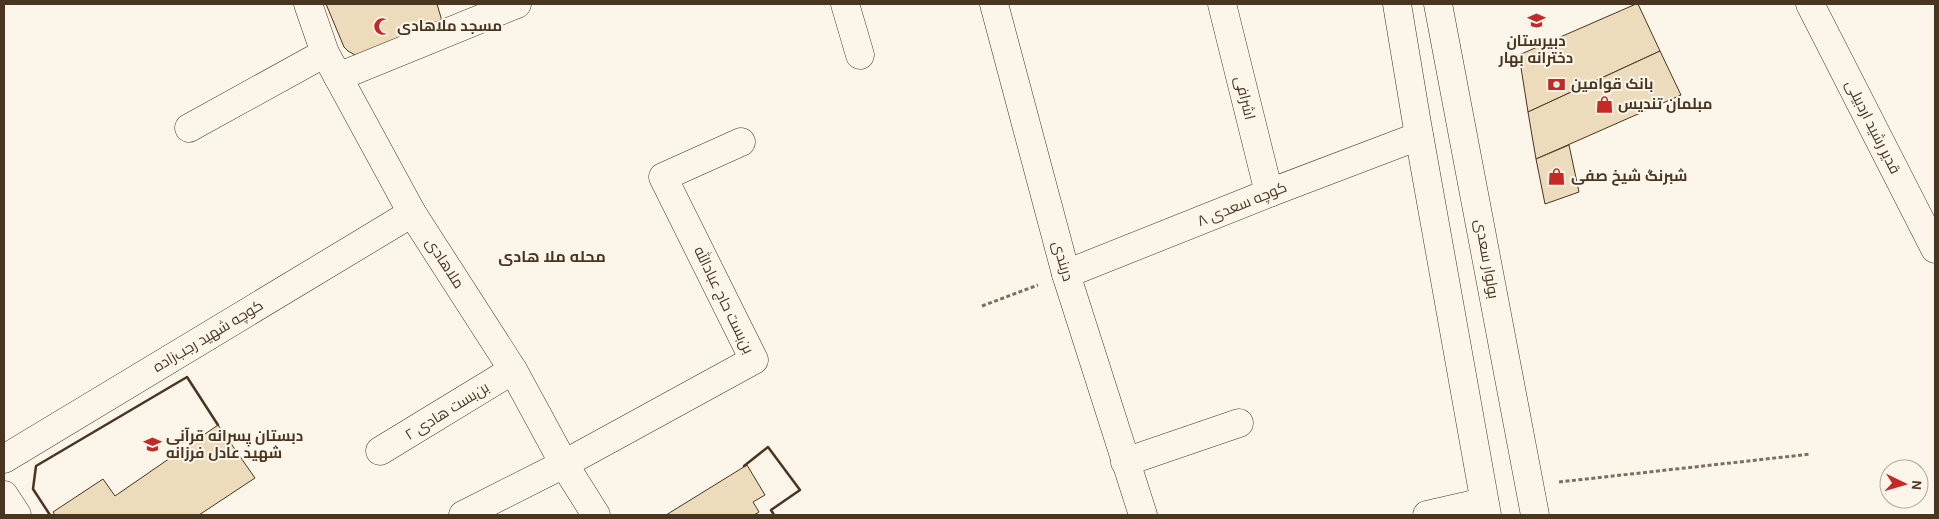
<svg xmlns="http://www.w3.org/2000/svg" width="1939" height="519" font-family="Karla,Cairo,sans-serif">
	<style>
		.building { fill: #ecdcbc; stroke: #4a3520 }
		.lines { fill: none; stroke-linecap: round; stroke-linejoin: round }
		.street-casing { stroke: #4a3520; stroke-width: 29 }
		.secondary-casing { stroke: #4a3520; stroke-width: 29 }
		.path { stroke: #7f6f5c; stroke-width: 3; stroke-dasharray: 4 2.5; stroke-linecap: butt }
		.street { stroke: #fbf6e9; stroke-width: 28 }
		.secondary { stroke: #fbf6e9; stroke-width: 28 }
		.wall { stroke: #4a3520; stroke-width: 2.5 }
		.labels { text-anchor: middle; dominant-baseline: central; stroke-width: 4; stroke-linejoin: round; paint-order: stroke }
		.poi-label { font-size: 15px; font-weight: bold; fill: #4a3520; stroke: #fbf6e9; text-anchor: start }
		.street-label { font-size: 15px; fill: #4a3520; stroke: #fbf6e9 }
		.neighbourhood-label { font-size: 16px; font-weight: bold; fill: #4a3520; stroke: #fbf6e9 }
	</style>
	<rect width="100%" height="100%" fill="#fbf6e9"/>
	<g class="building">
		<path d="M326 4H437L442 21 382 47 355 55 348 51 344 47Z"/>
		<path d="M1636 4H1638L1660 51 1528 112 1519 55Z"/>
		<path d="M1660 51 1681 95 1536 159 1528 112Z"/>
		<path d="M1569 145 1579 192 1545 204 1536 159Z"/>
		<path d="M218 425 255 478 199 515H55L53 512 103 479 115 496Z"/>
		<path d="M747 465 765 495 753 502 759 512 754 515H666Z"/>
	</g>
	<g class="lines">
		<defs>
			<g id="street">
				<path d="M845 4 860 55"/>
				<path d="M994 4 1066 274 1143 515"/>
				<path d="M1222 4 1269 193"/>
				<path d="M1810 4 1935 249"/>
				<path d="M338 77 517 4"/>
				<path d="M189 128 325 53"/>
				<path d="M1066 274 1269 193 1419 136"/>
				<path d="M380 451 513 370"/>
				<path d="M4 459 412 213"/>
				<path d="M1125 462 1239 423"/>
				<path d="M4 495 17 515"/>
				<path d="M463 515 564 464 754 360 663 177 741 142"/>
			</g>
			<g id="secondary">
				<path d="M308 4 325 53 412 213 513 370 564 464 596 515"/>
				<path d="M1397 4 1416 118 1487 515"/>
				<path d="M1438 4 1535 515"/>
				<path d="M1427 515 1484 502"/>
			</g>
		</defs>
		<use href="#street" class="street-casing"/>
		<use href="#secondary" class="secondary-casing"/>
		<g class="path">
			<path d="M982 306 1038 285"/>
			<path d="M1559 482 1811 454"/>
		</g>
		<use href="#street" class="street"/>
		<use href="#secondary" class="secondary"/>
		<g class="wall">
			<path d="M744 466 768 447 800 490 771 510 774 515"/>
			<path d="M50 515 33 489 36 466 187 377 218 425"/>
		</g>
	</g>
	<defs>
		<symbol id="school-bare" viewBox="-9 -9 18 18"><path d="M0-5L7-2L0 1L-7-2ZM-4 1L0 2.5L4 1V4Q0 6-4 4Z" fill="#c62828" stroke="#fbf6e9" stroke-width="2.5" paint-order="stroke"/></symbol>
		<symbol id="mosque-bare" viewBox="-9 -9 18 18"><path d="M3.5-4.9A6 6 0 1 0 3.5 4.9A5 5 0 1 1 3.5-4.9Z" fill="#c62828" stroke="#fbf6e9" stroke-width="2.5" paint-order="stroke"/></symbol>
		<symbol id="bank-bare" viewBox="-9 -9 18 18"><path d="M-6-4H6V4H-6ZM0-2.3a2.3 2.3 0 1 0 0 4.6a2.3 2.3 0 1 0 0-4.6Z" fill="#c62828" stroke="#fbf6e9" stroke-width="2.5" paint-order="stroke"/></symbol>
		<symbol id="shop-bare" viewBox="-9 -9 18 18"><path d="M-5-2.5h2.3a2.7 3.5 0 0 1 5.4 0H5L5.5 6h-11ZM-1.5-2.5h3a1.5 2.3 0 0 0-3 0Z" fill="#c62828" stroke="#fbf6e9" stroke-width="2.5" paint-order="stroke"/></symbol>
	</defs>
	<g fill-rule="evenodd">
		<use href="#school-bare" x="1524" y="8" width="25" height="25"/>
		<use href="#mosque-bare" x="370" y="14" width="25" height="25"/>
		<use href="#bank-bare" x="1544" y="72" width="25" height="25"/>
		<use href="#shop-bare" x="1592" y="92" width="25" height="25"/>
		<use href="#shop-bare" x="1544" y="164" width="25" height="25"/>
		<use href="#school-bare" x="140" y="432" width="25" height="25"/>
	</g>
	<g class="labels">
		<g class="poi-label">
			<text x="397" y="26">مسجد ملاهادی</text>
			<text x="1536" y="41" text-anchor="middle">دبیرستان<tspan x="1536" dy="17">دخترانه بهار</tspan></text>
			<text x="1571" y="84">بانک قوامین</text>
			<text x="1618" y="104">مبلمان تندیس</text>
			<text x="1571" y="176">شبرنگ شیخ صفی</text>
			<text x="166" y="436">دبستان پسرانه قرآنی<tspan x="166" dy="17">شهید عادل فرزانه</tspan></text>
		</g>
		<g class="street-label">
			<text transform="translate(1245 98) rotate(76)">اشرافی</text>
			<text transform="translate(1873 127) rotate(63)">قدیر رشید اردبیلی</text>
			<text transform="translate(1242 204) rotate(-22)">کوچه سعدی ۸</text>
			<text transform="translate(1487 259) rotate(80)">بولوار سعدی</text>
			<text transform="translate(1063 261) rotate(74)">دربندی</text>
			<text transform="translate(445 263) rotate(57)">ملاهادی</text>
			<text transform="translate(724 300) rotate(64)">بن‌بست حاج عبادالله</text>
			<text transform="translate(208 336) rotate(-31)">کوچه شهید رجب‌زاده</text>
			<text transform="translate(447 411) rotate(-32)">بن‌بست هادی ۲</text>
		</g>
		<g class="neighbourhood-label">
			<text x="552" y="256">محله ملا هادی</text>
		</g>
	</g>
	<rect width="1939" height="519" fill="none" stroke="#4a3520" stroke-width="10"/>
	<g transform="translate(1904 484) rotate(95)"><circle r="24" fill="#fbf6e9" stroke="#b4a999"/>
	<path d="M0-4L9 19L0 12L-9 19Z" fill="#c62828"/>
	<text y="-8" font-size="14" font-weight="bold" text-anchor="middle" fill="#4a3520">N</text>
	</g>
</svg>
